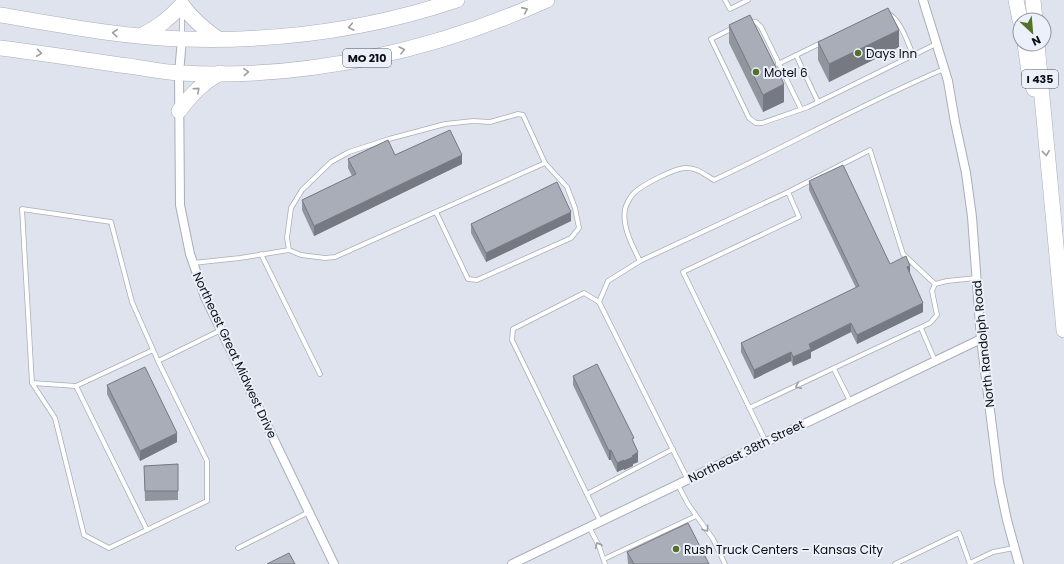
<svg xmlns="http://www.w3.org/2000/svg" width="1064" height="564" font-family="Poppins,sans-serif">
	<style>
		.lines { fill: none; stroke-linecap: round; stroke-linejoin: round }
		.lane-casing { stroke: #a9aeb8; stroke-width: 5.5 }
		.street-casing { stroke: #a9aeb8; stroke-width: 10 }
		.highway-casing { stroke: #a9aeb8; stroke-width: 16 }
		.lane { stroke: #fff; stroke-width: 4 }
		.street { stroke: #fff; stroke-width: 8 }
		.highway { stroke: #fff; stroke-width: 15 }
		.wall { fill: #91959e }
		.shaded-wall { fill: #767981 }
		.building { fill: #a9adb8; stroke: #767981 }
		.oneway { stroke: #9e9ea0 }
		.poi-dot { fill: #537228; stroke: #ebf0fb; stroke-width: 1.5 }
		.labels { text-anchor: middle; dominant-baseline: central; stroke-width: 4; stroke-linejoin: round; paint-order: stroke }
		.shield { fill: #ebf0fb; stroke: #4f5157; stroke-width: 1 }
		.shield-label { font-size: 11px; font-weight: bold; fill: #0c0d11 }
		.poi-label { font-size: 12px; fill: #0c0d11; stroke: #ebf0fb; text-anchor: start }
		.street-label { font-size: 12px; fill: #0c0d11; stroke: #ebf0fb }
	</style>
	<rect width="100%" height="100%" fill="#dee3ee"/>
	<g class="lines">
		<defs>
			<g id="lane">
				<path d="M725 0 730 9 748 0"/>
				<path d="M887 13C900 18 908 43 913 55"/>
				<path d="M749 21 756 22 761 27 801 109"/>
				<path d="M733 28 711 39 749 118 756 123H762L808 107 936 44"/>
				<path d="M182 37V11"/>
				<path d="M796 55 818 102"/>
				<path d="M778 64 821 43"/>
				<path d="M788 192 640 261C632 245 622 227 625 209 626 204 631 196 634 193 642 185 676 167 687 168 698 168 705 175 714 180 791 144 866 102 944 69"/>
				<path d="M289 250 287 238 291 208 302 190 331 162 349 152 389 139 445 124 473 121 490 122 518 114 523 115 545 163"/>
				<path d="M261 254 320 374"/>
				<path d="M193 263 240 258 289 250 301 255 325 258 335 257 545 163 567 187 575 208 579 228 571 238 477 280 468 279 436 212"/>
				<path d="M599 302 608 281 640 261"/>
				<path d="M921 328 935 361"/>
				<path d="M158 361 132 302 111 222 22 209 32 383 55 418 84 535 109 548 207 501V461L158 361 221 330"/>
				<path d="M834 369 850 401"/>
				<path d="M32 383 76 386"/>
				<path d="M749 408 930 323 937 315 932 291 935 284 947 281 976 278"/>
				<path d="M766 442 683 272 799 217 788 192 870 150 903 254 935 284"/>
				<path d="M678 485 688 504 713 539 725 564"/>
				<path d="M587 494 673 449"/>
				<path d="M600 521 512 340 513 329 584 293 599 302 688 480"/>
				<path d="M589 527 599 546 605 564"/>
				<path d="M147 530 76 386 153 350"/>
				<path d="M238 548 309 512"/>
				<path d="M604 559 696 516"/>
				<path d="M970 563 993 552 1014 548"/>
				<path d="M895 564 959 533 970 564"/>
			</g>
			<g id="street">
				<path d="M923 0 948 81 955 122 966 173 972 217 981 339 999 482 1007 520 1019 564"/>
				<path d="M182 39 179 73 180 205 190 254 205 297 334 564"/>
				<path d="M512 564 981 339"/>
			</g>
			<g id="highway">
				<path d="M1016 0 1020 20"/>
				<path d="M1033 0 1035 20"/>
				<path d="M0 15C60 25 121 37 183 39 276 42 368 30 457 0"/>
				<path d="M142 35C158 28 169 18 182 5 192 19 204 29 218 39"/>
				<path d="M1025 44 1029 72 1034 89"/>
				<path d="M1037 44 1064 330"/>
				<path d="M0 48C40 53 80 59 120 65 140 67 160 72 180 73 304 80 434 51 547 0"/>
				<path d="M179 111C191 95 202 83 220 73"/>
			</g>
		</defs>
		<use href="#lane" class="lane-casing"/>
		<use href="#street" class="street-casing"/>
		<use href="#highway" class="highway-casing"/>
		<use href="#lane" class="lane"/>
		<use href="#street" class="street"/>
		<use href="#highway" class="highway"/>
	</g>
	<g class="wall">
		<path d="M729 25 784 102 763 112 729 43Z"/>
		<path d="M818 42 899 47 829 82 818 60Z"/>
		<path d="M395 155 462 164 314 236 302 210V200L352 176 348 168V159Z"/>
		<path d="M809 181 890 264 910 275 923 312 857 344 851 332 811 352V358L793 366 791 361 754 379 741 352V343L856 288 809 190Z"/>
		<path d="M571 221 486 262 471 233V224Z"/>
		<path d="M573 376 634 444 638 462 633 464V466L624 470V469L617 472 611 460H609L573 385Z"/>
		<path d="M107 385 177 442 140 461 107 394Z"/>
		<path d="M178 464V500L145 501 144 466Z"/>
		<path d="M627 552 709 564H628Z"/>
	</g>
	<g class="shaded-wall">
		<path d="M899 30V47L829 82V64Z"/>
		<path d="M784 84V102L763 112V95Z"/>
		<path d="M462 155V164L314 236V226Z"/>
		<path d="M571 212V221L486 262V253Z"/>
		<path d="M910 266V275L907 267Z"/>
		<path d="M923 303V312L857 344V335Z"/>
		<path d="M851 323V332L811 352V358L793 366V357L809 344Z"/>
		<path d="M791 352V361L754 379V370Z"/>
		<path d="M177 433V442L140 461V451Z"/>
		<path d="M611 450V460H609V451Z"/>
		<path d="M638 452V462L633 464V466L624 470V461L632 456Z"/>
		<path d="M624 460V469L617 472V463Z"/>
	</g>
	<g class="building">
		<path d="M888 8 899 30 829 64 818 42Z"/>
		<path d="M750 15 784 84 763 95 729 25Z"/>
		<path d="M450 130 462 155 314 226 302 200 356 174 348 159 388 140 395 155Z"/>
		<path d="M843 165 890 264 906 256 910 266 907 267 923 303 857 335 851 323 809 344 811 349 793 357 791 352 754 370 741 343 859 286 809 181Z"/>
		<path d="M557 182 571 212 486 253 471 224Z"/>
		<path d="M597 364 634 438 632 439 638 452 632 456 633 457 624 461V460L617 463 611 450 609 451 573 376Z"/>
		<path d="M145 367 177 433 140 451 107 385Z"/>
		<path d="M178 464V491H145L144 466Z"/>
		<path d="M688 523 709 564H634L627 552Z"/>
		<path d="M289 553 295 564H267Z"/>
	</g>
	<defs><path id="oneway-chevron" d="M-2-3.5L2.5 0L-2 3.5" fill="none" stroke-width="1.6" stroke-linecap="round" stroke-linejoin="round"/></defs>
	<g class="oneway">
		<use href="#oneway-chevron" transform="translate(525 10) rotate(-24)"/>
		<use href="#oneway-chevron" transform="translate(351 27) rotate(169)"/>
		<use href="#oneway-chevron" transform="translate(115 33) rotate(-175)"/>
		<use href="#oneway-chevron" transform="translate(402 50) rotate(-14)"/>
		<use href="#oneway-chevron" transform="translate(39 53) rotate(8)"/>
		<use href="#oneway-chevron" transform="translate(246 72) rotate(-3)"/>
		<use href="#oneway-chevron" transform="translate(197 90) rotate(-42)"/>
		<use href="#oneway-chevron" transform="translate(1046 153) rotate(84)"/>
		<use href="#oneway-chevron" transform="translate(798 386) rotate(155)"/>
		<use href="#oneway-chevron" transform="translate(706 529) rotate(54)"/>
		<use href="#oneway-chevron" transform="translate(598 545) rotate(-115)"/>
	</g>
	<g class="poi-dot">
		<circle cx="858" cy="53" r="4"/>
		<circle cx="756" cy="72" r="4"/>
		<circle cx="676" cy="549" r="4"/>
	</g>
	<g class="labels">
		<g class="shield">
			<rect x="343" y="49" width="48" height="18" rx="3"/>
			<rect x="1022" y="70" width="36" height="18" rx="3"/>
		</g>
		<g class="shield-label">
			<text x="367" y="58">MO 210</text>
			<text x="1040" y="79">I 435</text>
		</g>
		<g class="poi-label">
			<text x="866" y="53">Days Inn</text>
			<text x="764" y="72">Motel 6</text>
			<text x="684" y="549">Rush Truck Centers – Kansas City</text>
		</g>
		<g class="street-label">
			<text transform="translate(983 344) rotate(-96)">North Randolph Road</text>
			<text transform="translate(235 355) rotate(65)">Northeast Great Midwest Drive</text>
			<text transform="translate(746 451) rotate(-26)">Northeast 38th Street</text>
		</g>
	</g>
	<g transform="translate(1032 32) rotate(154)"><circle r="19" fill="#ebf0fb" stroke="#92959d"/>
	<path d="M0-3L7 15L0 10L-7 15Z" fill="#537228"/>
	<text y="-6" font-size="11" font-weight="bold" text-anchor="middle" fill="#0c0d11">N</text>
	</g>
</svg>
